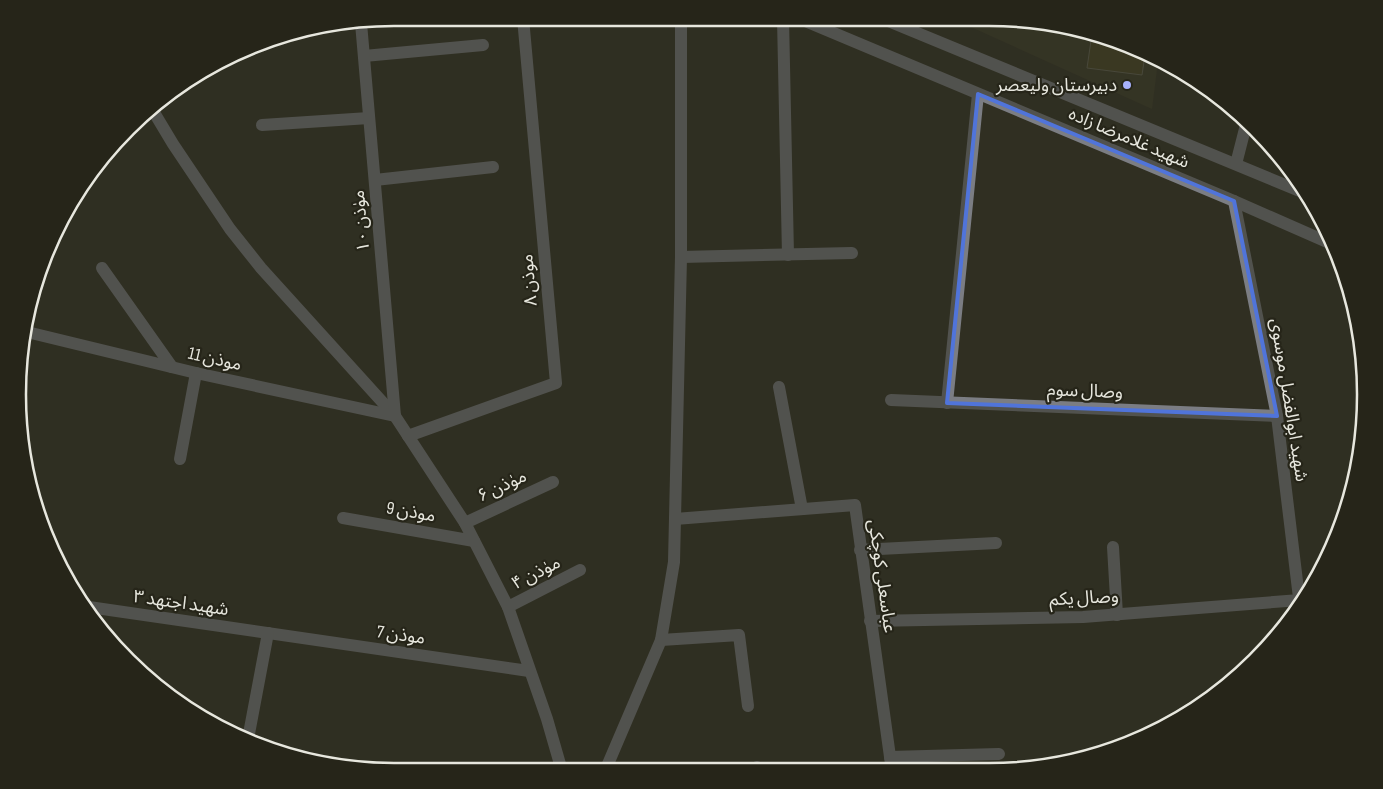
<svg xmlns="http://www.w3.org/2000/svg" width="1383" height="789" font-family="'Sofia Sans Condensed','Noto Sans Arabic',sans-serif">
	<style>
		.built { fill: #3b3a27 }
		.building { fill: #474422; stroke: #666557 }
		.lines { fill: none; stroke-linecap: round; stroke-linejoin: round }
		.minor { stroke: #7b7d83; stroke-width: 12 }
		.marked { fill: none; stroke: #5074da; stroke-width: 4; stroke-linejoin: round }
		.poi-dot { fill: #a7b1fc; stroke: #262519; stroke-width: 2 }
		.labels { text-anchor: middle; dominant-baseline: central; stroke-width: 4.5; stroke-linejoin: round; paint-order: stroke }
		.poi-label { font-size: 18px; fill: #e7e7de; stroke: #262519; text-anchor: end }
		.street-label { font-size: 18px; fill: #e7e7de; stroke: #262519 }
		.rim { fill: none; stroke: #e7e7de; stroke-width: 2.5 }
	</style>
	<rect width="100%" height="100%" fill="#302f22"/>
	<path class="built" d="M951 18H1013L1110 38 1158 61 1152 109Z"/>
	<path class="building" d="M1092 34 1110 38 1145 55 1142 75 1087 68Z"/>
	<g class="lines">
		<g class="minor">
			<path d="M783 18 788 255"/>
			<path d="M798 18 1234 201 1334 245"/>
			<path d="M881 18 1307 194"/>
			<path d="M364 56 483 45"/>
			<path d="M152 109 173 144 230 229 261 268 395 416 465 523 508 607 547 719 562 771"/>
			<path d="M262 125 369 118"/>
			<path d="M1236 164 1247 121"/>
			<path d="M375 180 493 167"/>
			<path d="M1234 201 1277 416 1300 606"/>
			<path d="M681 257 852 253"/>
			<path d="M102 268 172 367"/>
			<path d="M27 332 196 373 395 416 361 23"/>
			<path d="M779 387 802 509"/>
			<path d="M891 400 1277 416"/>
			<path d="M947 403 978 94"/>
			<path d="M408 436 556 383 523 18"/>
			<path d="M180 459 196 373"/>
			<path d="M343 518 474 541"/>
			<path d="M675 519 855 505 892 771"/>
			<path d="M465 523 553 482"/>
			<path d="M1113 547 1117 615"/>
			<path d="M860 550 996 543"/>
			<path d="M89 607 529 671"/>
			<path d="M508 607 580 570"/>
			<path d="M870 621 1083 617 1300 600"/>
			<path d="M661 640 739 635 748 706"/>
			<path d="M248 739 268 633"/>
			<path d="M890 757 999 754"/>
			<path d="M605 771 661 640 674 562 681 257V18"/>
			<path d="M757 771V767"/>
		</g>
	</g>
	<path d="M0 0H1383V789H0ZM978 94 1234 201 1277 416 947 403Z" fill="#302f22" fill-opacity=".55" fill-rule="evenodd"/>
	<path class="marked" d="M978 94 1234 201 1277 416 947 403Z"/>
	<circle class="poi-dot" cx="1127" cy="85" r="5"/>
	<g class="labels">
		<g class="poi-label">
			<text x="1117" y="85">دبیرستان ولیعصر</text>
		</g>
		<g class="street-label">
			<text transform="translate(1129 138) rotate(23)">شهید غلامرضا زاده</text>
			<text transform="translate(361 221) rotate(-95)">موٰذن ۱۰</text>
			<text transform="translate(529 280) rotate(-95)">موذن ۸</text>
			<text transform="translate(215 359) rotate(13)">موذن 11</text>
			<text transform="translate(1085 391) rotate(2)">وصال سوم</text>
			<text transform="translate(1289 400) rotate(81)">شهید ابوالفضل موسوی</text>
			<text transform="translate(502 486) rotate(-25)">موٰذن ۶</text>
			<text transform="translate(411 512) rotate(10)">موذن 9</text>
			<text transform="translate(536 573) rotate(-27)">موٰذن ۴</text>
			<text transform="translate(882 576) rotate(82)">عباسعلی کوچکی</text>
			<text transform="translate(1084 598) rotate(-3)">وصال یکم</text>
			<text transform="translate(181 603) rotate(8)">شهید اجتهد ۳</text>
			<text transform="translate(401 635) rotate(8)">موذن 7</text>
		</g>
	</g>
	<path d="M0 0H1383V789H0ZM394 26H989A368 368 0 0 1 1357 394V395A368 368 0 0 1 989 763H394A368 368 0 0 1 26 395V394A368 368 0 0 1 394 26Z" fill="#262519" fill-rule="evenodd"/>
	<path class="rim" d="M394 26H989A368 368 0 0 1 1357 394V395A368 368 0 0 1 989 763H394A368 368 0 0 1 26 395V394A368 368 0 0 1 394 26Z"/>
</svg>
